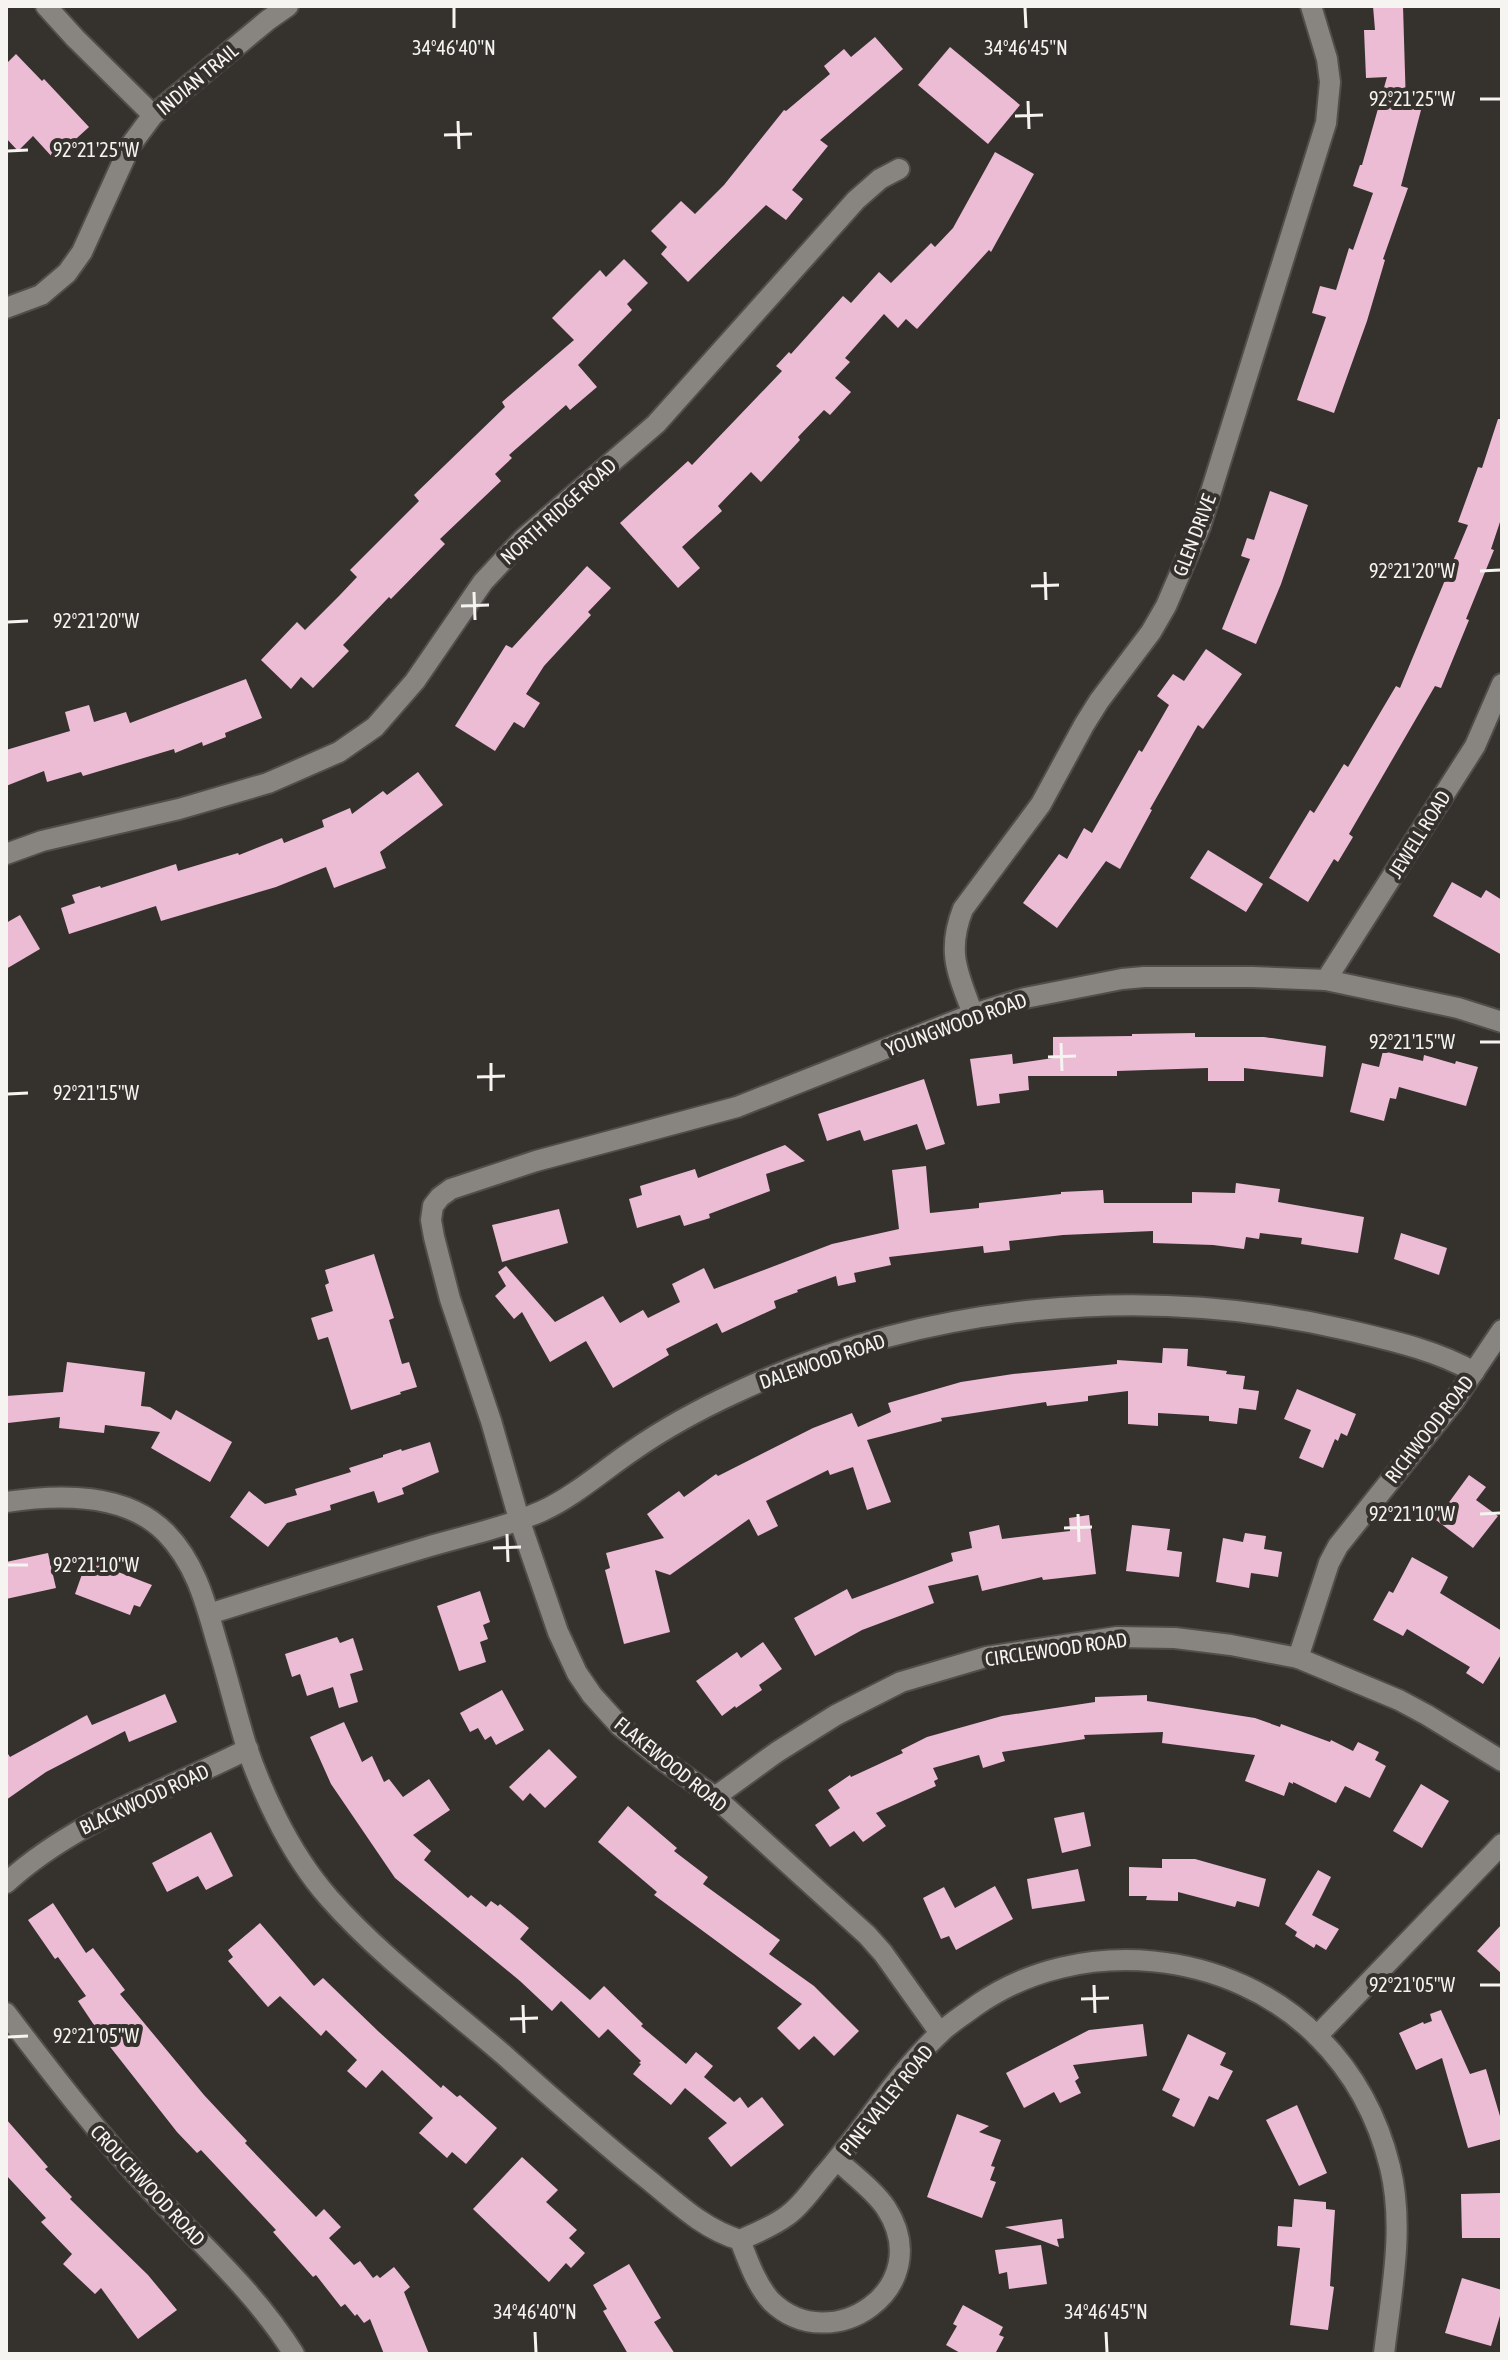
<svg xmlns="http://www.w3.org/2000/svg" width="1508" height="2360" font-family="'Asap Condensed',sans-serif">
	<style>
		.building { fill: #ecbbd4 }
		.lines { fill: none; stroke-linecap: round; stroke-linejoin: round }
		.street-casing { stroke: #504e4b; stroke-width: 24 }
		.secondary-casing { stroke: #504e4b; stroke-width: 24 }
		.street { stroke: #888580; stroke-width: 20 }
		.secondary { stroke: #888580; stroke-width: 20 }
		.ticks { fill: none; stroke: #f5f4f1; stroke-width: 3 }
		.labels { text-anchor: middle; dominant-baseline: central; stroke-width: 8; stroke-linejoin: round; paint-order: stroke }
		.street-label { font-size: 20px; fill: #f5f4f1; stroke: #35322e }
		.ticks-label { font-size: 20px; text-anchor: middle; fill: #f5f4f1; stroke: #35322e; stroke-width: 8; stroke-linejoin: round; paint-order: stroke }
	</style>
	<rect width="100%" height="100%" fill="#35322e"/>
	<g class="building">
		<path d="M1373 6H1403L1406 106 1421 110 1401 186 1408 188 1383 259 1385 260 1367 321 1334 413 1297 400 1326 317 1312 313 1320 286 1336 290 1349 248 1353 250 1373 193 1353 186 1360 165H1362L1387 77 1366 78 1364 30H1375Z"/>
		<path d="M875 37 903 69 820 140 828 146 792 190 803 199 786 220 766 205 688 282 661 254 667 247 651 231 681 201 695 214 724 185 784 110 786 111 830 74 824 66 844 49 851 57Z"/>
		<path d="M950 47 1020 105 988 144 918 85Z"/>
		<path d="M16 54 42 81 44 79 89 127 54 159 33 136 18 151 6 138V64Z"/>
		<path d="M995 152 1034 174 991 252 989 250 917 329 906 319 898 328 884 314 845 358 850 362 835 378 851 392 830 415 824 410 798 437 800 440 761 482 751 472 718 506 722 511 682 547 700 568 678 588 620 523 688 461 692 465 782 371 776 366 789 352 791 354 843 296 851 303 879 272 891 283 931 243 935 247 953 228Z"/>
		<path d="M624 259 648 283 627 304 632 310 578 365 597 387 570 410 566 405 509 455 512 458 495 474 501 481 440 539 445 544 391 599 389 597 343 645 349 651 313 688 301 677 291 689 261 660 297 622 305 630 339 596 357 577 350 570 419 501 414 495 505 407 502 402 574 340 552 318 600 270 606 277Z"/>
		<path d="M1498 419H1502V516L1491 549 1494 550 1466 619 1469 620 1441 688 1435 686 1349 834 1353 837 1338 862 1334 859 1308 902 1269 878 1310 810 1314 813 1344 764 1348 767 1396 686 1400 688 1468 525 1458 522 1478 467 1482 468Z"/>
		<path d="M1270 491 1308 505 1281 584 1256 644 1222 629 1250 559 1241 556 1247 538 1254 540Z"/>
		<path d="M587 566 611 588 588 612 591 615 544 666 526 694 540 703 524 728 514 722 495 751 455 726 506 645 512 648Z"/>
		<path d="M1206 649 1242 674 1203 729 1198 725 1150 809 1152 810 1120 869 1106 861 1057 928 1023 903 1059 854 1067 859 1084 828 1092 833 1139 750 1142 752 1169 705 1157 696 1173 674 1184 681Z"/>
		<path d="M246 679 262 718 225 733 226 737 203 746 202 742 175 753 174 749 83 776 81 772 47 782 44 771 6 786V750L70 731 65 712 89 705 94 722 126 712 130 723Z"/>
		<path d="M418 772 443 805 380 852 386 868 334 888 326 867 276 887 161 921 156 906 69 934 61 908 75 903 72 895 100 886 101 888 176 864 178 871 238 853 239 855 282 838 284 843 324 827 322 820 350 808 352 814 383 791 387 795Z"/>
		<path d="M1208 850 1263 884 1246 912 1190 878Z"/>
		<path d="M1452 882 1481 898 1486 890 1502 900V955L1433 916Z"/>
		<path d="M20 915 40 949 6 969V923Z"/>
		<path d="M1195 1033V1037H1264L1326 1046 1323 1077 1244 1068V1081H1208V1068L1117 1071V1076H1028L1029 1090 999 1094 1000 1103 977 1106 970 1059 1012 1054 1013 1064 1053 1058V1037L1132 1036V1034Z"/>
		<path d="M1383 1051 1423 1061 1424 1055 1455 1064 1456 1061 1478 1067 1466 1106 1399 1087 1396 1099 1390 1098 1384 1121 1350 1112 1362 1063 1379 1067Z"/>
		<path d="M924 1079 945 1144 926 1150 917 1124 864 1141 860 1130 827 1141 818 1114Z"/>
		<path d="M785 1145 805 1161 766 1174 770 1191 709 1214 710 1218 684 1226 680 1215 637 1228 629 1199 642 1195 640 1186 695 1169 698 1178Z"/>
		<path d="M926 1166 930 1213 979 1208V1203L1061 1194V1192L1103 1190 1104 1203H1192V1192L1235 1193 1236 1183 1280 1189 1278 1202 1364 1217 1358 1253 1301 1244 1302 1238 1260 1233 1259 1239 1246 1237 1244 1249 1213 1245 1153 1243V1231L1063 1235 1009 1241 1010 1250 984 1253 983 1246 889 1257 891 1265 854 1273 856 1282 838 1286 836 1276 797 1290 798 1292 774 1301 776 1308 722 1333 717 1323 666 1349 669 1355 613 1388 586 1341 550 1362 522 1312 514 1319 495 1296 506 1286 498 1272 506 1266 555 1322 603 1296 620 1323 643 1310 648 1318 680 1302 672 1284 704 1268 714 1289 832 1244 899 1229 892 1170Z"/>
		<path d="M559 1209 568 1243 502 1262 492 1225Z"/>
		<path d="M1401 1233 1447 1248 1439 1275 1394 1259Z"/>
		<path d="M374 1254 394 1318 389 1320 402 1364 409 1362 417 1387 400 1392 401 1394 351 1410 328 1337 318 1340 311 1318 333 1311 325 1285 329 1283 325 1270Z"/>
		<path d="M1163 1348 1188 1349 1187 1366 1227 1371 1226 1374 1245 1376 1243 1389 1259 1391 1256 1410 1239 1408 1237 1424 1209 1421V1416L1158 1413V1426L1128 1424V1391L1088 1396V1401L1047 1406 1046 1402 941 1418 942 1421 867 1440 891 1502 867 1510 853 1467 830 1475 828 1470 766 1501 778 1526 758 1536 749 1519 670 1575 655 1570 670 1632 624 1644 605 1570 610 1568 606 1553 664 1538 647 1514 679 1491 684 1497 716 1474 718 1476 813 1428 852 1413 858 1427 891 1412 888 1403 961 1382 1013 1374 1117 1364V1360L1162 1363Z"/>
		<path d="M67 1362 145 1372 141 1406 150 1407 171 1420 176 1410 232 1442 210 1482 151 1448 160 1432 105 1425 104 1433 59 1428 60 1417 8 1423 6 1396 63 1392Z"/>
		<path d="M1297 1389 1356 1414 1347 1436 1341 1433 1338 1441 1335 1439 1323 1468 1299 1458 1311 1430 1284 1419Z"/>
		<path d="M430 1442 439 1472 402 1488 404 1494 378 1503 374 1491 330 1505 331 1510 287 1523 268 1547 230 1517 249 1491 265 1504 297 1495 295 1489 351 1472 349 1468 383 1457V1455L401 1449 402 1451Z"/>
		<path d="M1469 1475 1486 1487 1476 1500 1498 1516 1473 1548 1436 1520Z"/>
		<path d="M1089 1515 1096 1574 1043 1580 1042 1577 982 1591 978 1575 928 1586 934 1603 862 1630 815 1656 794 1618 847 1589 852 1599 953 1561 951 1553 972 1548 969 1532 999 1525 1002 1539 1070 1531 1069 1518Z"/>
		<path d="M1132 1525 1170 1529 1167 1550 1182 1552 1179 1577 1126 1571Z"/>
		<path d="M1245 1533 1266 1536 1264 1549 1282 1552 1278 1577 1251 1573 1249 1588 1216 1582 1223 1538 1243 1542Z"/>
		<path d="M48 1553 56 1588 6 1599V1562Z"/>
		<path d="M1412 1557 1448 1577 1440 1593 1502 1631V1653L1483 1684 1466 1673 1470 1667 1407 1629 1403 1636 1373 1620 1389 1591 1393 1593Z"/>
		<path d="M87 1560 152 1585 140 1607 134 1605 130 1615 75 1594Z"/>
		<path d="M480 1591 490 1622 483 1625 488 1639 480 1642 486 1662 459 1671 437 1606Z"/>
		<path d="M337 1637 340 1643 353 1638 363 1670 350 1674 358 1702 339 1708 333 1687 307 1696 300 1674 292 1677 285 1654Z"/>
		<path d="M763 1642 782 1669 759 1685 762 1690 736 1708 735 1706 722 1716 696 1681 737 1652 741 1658Z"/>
		<path d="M502 1690 524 1730 496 1745 491 1736 485 1740 478 1728 470 1732 460 1713Z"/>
		<path d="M165 1694 177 1722 129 1742 125 1731 46 1772 6 1800V1751L10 1757 87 1715 92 1725Z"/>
		<path d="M1147 1695V1701L1255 1718 1280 1727 1281 1724 1330 1742 1331 1740 1353 1751 1358 1742 1379 1752 1375 1760 1386 1766 1370 1798 1345 1786 1336 1803 1293 1782V1784L1289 1782 1284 1796 1245 1781 1255 1755 1162 1743 1163 1732 1084 1735 1085 1739 1002 1752 1005 1761 983 1768 979 1755 933 1768 938 1779 934 1781 936 1786 876 1813 886 1826 863 1842 854 1831 830 1847 815 1825 840 1808 828 1790 850 1775 851 1777 903 1753 901 1750 927 1737 1002 1716 1095 1702V1697Z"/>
		<path d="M344 1722 362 1762 372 1756 384 1782 389 1779 403 1797 429 1779 450 1810 413 1835 431 1851 424 1860 468 1898 471 1895 486 1907 491 1901 498 1906 500 1904 529 1928 520 1939 590 2000 604 1986 643 2024 641 2026 686 2064 696 2052 713 2066 704 2077 734 2102 740 2097 748 2108 762 2097 784 2125 731 2167 708 2138 727 2123 685 2088 671 2105 633 2074 641 2064 639 2063 641 2061 608 2029 599 2038 561 2001 552 2011 520 1981 395 1878 331 1784 310 1737Z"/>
		<path d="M549 1749 577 1777 545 1808 530 1793 523 1801 509 1787Z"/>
		<path d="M1421 1784 1449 1801 1422 1848 1393 1831Z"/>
		<path d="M628 1806 677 1848 674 1851 708 1877 703 1884 780 1940 769 1954 814 1986 859 2031 834 2056 814 2036 799 2050 777 2028 802 2004 654 1895 657 1892 598 1842Z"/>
		<path d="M1084 1812 1091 1846 1062 1853 1054 1818Z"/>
		<path d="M211 1832 233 1876 206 1890 198 1876 167 1892 152 1863Z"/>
		<path d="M1162 1859H1195L1266 1879 1259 1907 1237 1901 1235 1907 1178 1892V1901L1146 1900 1147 1896H1129V1867L1162 1868Z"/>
		<path d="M1078 1869 1085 1901 1032 1909 1027 1879Z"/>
		<path d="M1318 1870 1331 1877 1312 1915 1339 1929 1326 1950 1316 1944 1314 1948 1295 1936 1297 1932 1285 1924Z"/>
		<path d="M995 1886 1013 1919 956 1950 949 1936 941 1939 923 1898 944 1887 955 1908Z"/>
		<path d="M53 1903 86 1953 93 1948 125 1990 120 1994 204 2095 247 2141 245 2143 316 2217 324 2209 341 2227 329 2238 354 2265 360 2261 373 2278 377 2275 380 2278 394 2267 410 2287 404 2292 429 2354H384L370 2319 364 2323 357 2314 355 2316 345 2304 341 2307 316 2275 313 2277 273 2232 276 2230 201 2150 197 2153 177 2132 100 2034 78 2001 86 1996 58 1957 55 1959 28 1920Z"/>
		<path d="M260 1923 314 1986 323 1978 379 2032 441 2088 443 2085 457 2097 460 2095 497 2128 466 2164 452 2152 447 2158 419 2133 433 2118 382 2070 366 2088 347 2071 357 2060 326 2030 321 2036 280 1996 268 2007 228 1961 233 1957 228 1950Z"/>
		<path d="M1502 1924V1974L1477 1951Z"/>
		<path d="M1441 2010 1470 2074 1486 2069 1502 2123V2139L1468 2148 1442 2058 1416 2070 1399 2033 1423 2022 1424 2024 1432 2021 1430 2014Z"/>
		<path d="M1143 2024 1147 2056 1073 2065 1079 2078 1075 2081 1081 2093 1060 2103 1054 2092 1024 2108 1006 2073 1089 2030Z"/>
		<path d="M1188 2034 1226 2053 1220 2065 1233 2071 1218 2100 1209 2096 1194 2127 1172 2116 1180 2099 1162 2090Z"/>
		<path d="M1297 2105 1327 2173 1299 2186 1266 2120Z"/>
		<path d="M957 2114 989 2126 979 2132 1001 2140 991 2166 995 2167 990 2180 996 2182 982 2218 927 2197Z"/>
		<path d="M6 2119 48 2167 45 2169 72 2197 70 2199 148 2275 177 2310 138 2339 101 2288 95 2294 63 2264 72 2254 41 2222 46 2218 6 2175Z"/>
		<path d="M522 2157 558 2190 546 2202 577 2230 569 2238 585 2253 571 2268 566 2263 549 2282 473 2209Z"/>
		<path d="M1500 2193 1501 2238H1462L1461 2194Z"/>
		<path d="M1294 2199 1326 2202V2209L1335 2210 1330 2286 1334 2287 1328 2330 1290 2325 1300 2248 1277 2246 1278 2226 1292 2227Z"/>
		<path d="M1062 2219 1064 2238 1057 2239 1059 2247 1005 2227Z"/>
		<path d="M1041 2245 1047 2284 1009 2289 1007 2272 999 2274 995 2250Z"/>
		<path d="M629 2264 661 2318 654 2322 675 2354H628L603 2311 607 2309 593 2285Z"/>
		<path d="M1462 2278 1502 2290V2309L1491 2346 1445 2333Z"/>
		<path d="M963 2305 1003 2327 999 2335 1004 2337 995 2354H962L946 2345 957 2326 953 2324Z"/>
	</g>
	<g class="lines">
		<defs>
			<g id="street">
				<path d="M6 308 41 295 67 273 82 252 130 146 153 115 268 20 288 6"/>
				<path d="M6 854 42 841 179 809 268 783 339 752 375 727 415 681 483 582 524 538 656 424 856 200 880 179 899 169"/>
				<path d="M1326 980 1475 746 1502 684"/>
				<path d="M973 1014C958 974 946 952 963 909L1041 804 1084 725 1099 701 1151 632 1166 606 1200 527 1326 123 1330 82 1327 59 1311 6"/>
				<path d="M6 1502C59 1494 126 1492 166 1533 197 1565 206 1605 218 1646 228 1679 236 1712 246 1745 254 1769 265 1795 276 1817 291 1847 307 1873 329 1898 379 1955 446 2005 504 2055 552 2098 600 2141 650 2181 679 2205 704 2229 740 2240 756 2233 774 2226 788 2215 802 2205 813 2188 824 2175 864 2129 895 2076 939 2034 950 2023 965 2014 977 2005 1079 1934 1231 1949 1318 2037 1354 2073 1378 2118 1390 2167 1405 2228 1391 2293 1384 2354"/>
				<path d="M209 1614C281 1591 354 1569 427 1547 465 1536 506 1527 542 1511 573 1497 604 1470 632 1451 665 1428 700 1409 737 1392 925 1303 1145 1283 1347 1330 1389 1340 1436 1350 1474 1372"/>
				<path d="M1298 1658 1329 1563 1338 1546 1454 1401 1502 1330"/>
				<path d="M715 1797 777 1752 836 1715 901 1682 986 1657 1117 1637 1175 1638 1231 1645 1298 1658 1399 1700 1427 1715 1502 1761"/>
				<path d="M6 1883C75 1820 165 1791 248 1749"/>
				<path d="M6 2013C53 2075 100 2136 153 2193 202 2245 256 2293 294 2354"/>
				<path d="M940 2033 883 1953 867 1935 715 1797 661 1759 620 1726 592 1695 577 1673 558 1632 519 1519 491 1421 450 1299 434 1237 431 1220 433 1206 440 1197 451 1189 536 1161 737 1107 973 1014 1025 998 1122 979 1144 977H1252L1326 980 1458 1008 1502 1022"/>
				<path d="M1317 2036 1502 1844"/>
				<path d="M740 2240C748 2261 756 2284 771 2301 831 2360 938 2288 886 2208 875 2191 852 2174 837 2160"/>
			</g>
			<path id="secondary" d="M46 6 75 38 153 115"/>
		</defs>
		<use href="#street" class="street-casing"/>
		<use href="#secondary" class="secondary-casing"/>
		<use href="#street" class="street"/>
		<use href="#secondary" class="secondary"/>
	</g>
	<path class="ticks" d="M454 8V28M1025 8 1026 28M1480 99H1500M1028 101 1029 129M1015 116 1043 115M458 121 459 149M444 135 472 134M8 151 28 150M1480 571 1500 570M1045 572 1046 600M1031 586 1059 585M474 592 475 620M461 606 489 605M8 622 28 621M1480 1042H1500M1061 1043 1062 1071M1048 1057 1076 1056M491 1063V1091M477 1077 505 1076M8 1094 28 1093M1078 1514 1079 1542M1480 1514 1500 1513M1064 1528 1092 1527M507 1534 508 1562M493 1548 521 1547M8 1565H28M1094 1985 1095 2013M1480 1985H1500M1081 1999 1109 1998M523 2005 524 2033M510 2019 538 2018M8 2037 28 2036M535 2332 536 2352M1106 2332 1107 2352"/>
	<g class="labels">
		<g class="street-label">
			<text transform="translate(197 79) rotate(-40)">INDIAN TRAIL</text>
			<text transform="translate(558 511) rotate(-42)">NORTH RIDGE ROAD</text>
			<text transform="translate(1194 535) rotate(-69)">GLEN DRIVE</text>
			<text transform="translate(1419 834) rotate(-58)">JEWELL ROAD</text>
			<text transform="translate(956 1024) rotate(-20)">YOUNGWOOD ROAD</text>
			<text transform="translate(822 1361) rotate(-19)">DALEWOOD ROAD</text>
			<text transform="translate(1429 1429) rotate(-52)">RICHWOOD ROAD</text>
			<text transform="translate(1056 1649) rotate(-8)">CIRCLEWOOD ROAD</text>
			<text transform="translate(671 1764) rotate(39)">FLAKEWOOD ROAD</text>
			<text transform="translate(144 1799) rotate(-25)">BLACKWOOD ROAD</text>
			<text transform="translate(886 2100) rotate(-51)">PINE VALLEY ROAD</text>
			<text transform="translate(148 2185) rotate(47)">CROUCHWOOD ROAD</text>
		</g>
	</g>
	<g class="ticks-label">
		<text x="454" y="55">34°46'40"N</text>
		<text x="1026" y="55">34°46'45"N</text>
		<text x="1412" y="106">92°21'25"W</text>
		<text x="96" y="157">92°21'25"W</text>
		<text x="1412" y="578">92°21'20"W</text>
		<text x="96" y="628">92°21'20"W</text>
		<text x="1412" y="1049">92°21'15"W</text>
		<text x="96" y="1100">92°21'15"W</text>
		<text x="1412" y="1521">92°21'10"W</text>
		<text x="96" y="1572">92°21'10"W</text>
		<text x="1412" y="1992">92°21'05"W</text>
		<text x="96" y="2043">92°21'05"W</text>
		<text x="535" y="2319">34°46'40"N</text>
		<text x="1106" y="2319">34°46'45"N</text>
	</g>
	<rect width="1508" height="2360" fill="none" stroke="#f5f4f1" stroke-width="16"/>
</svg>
